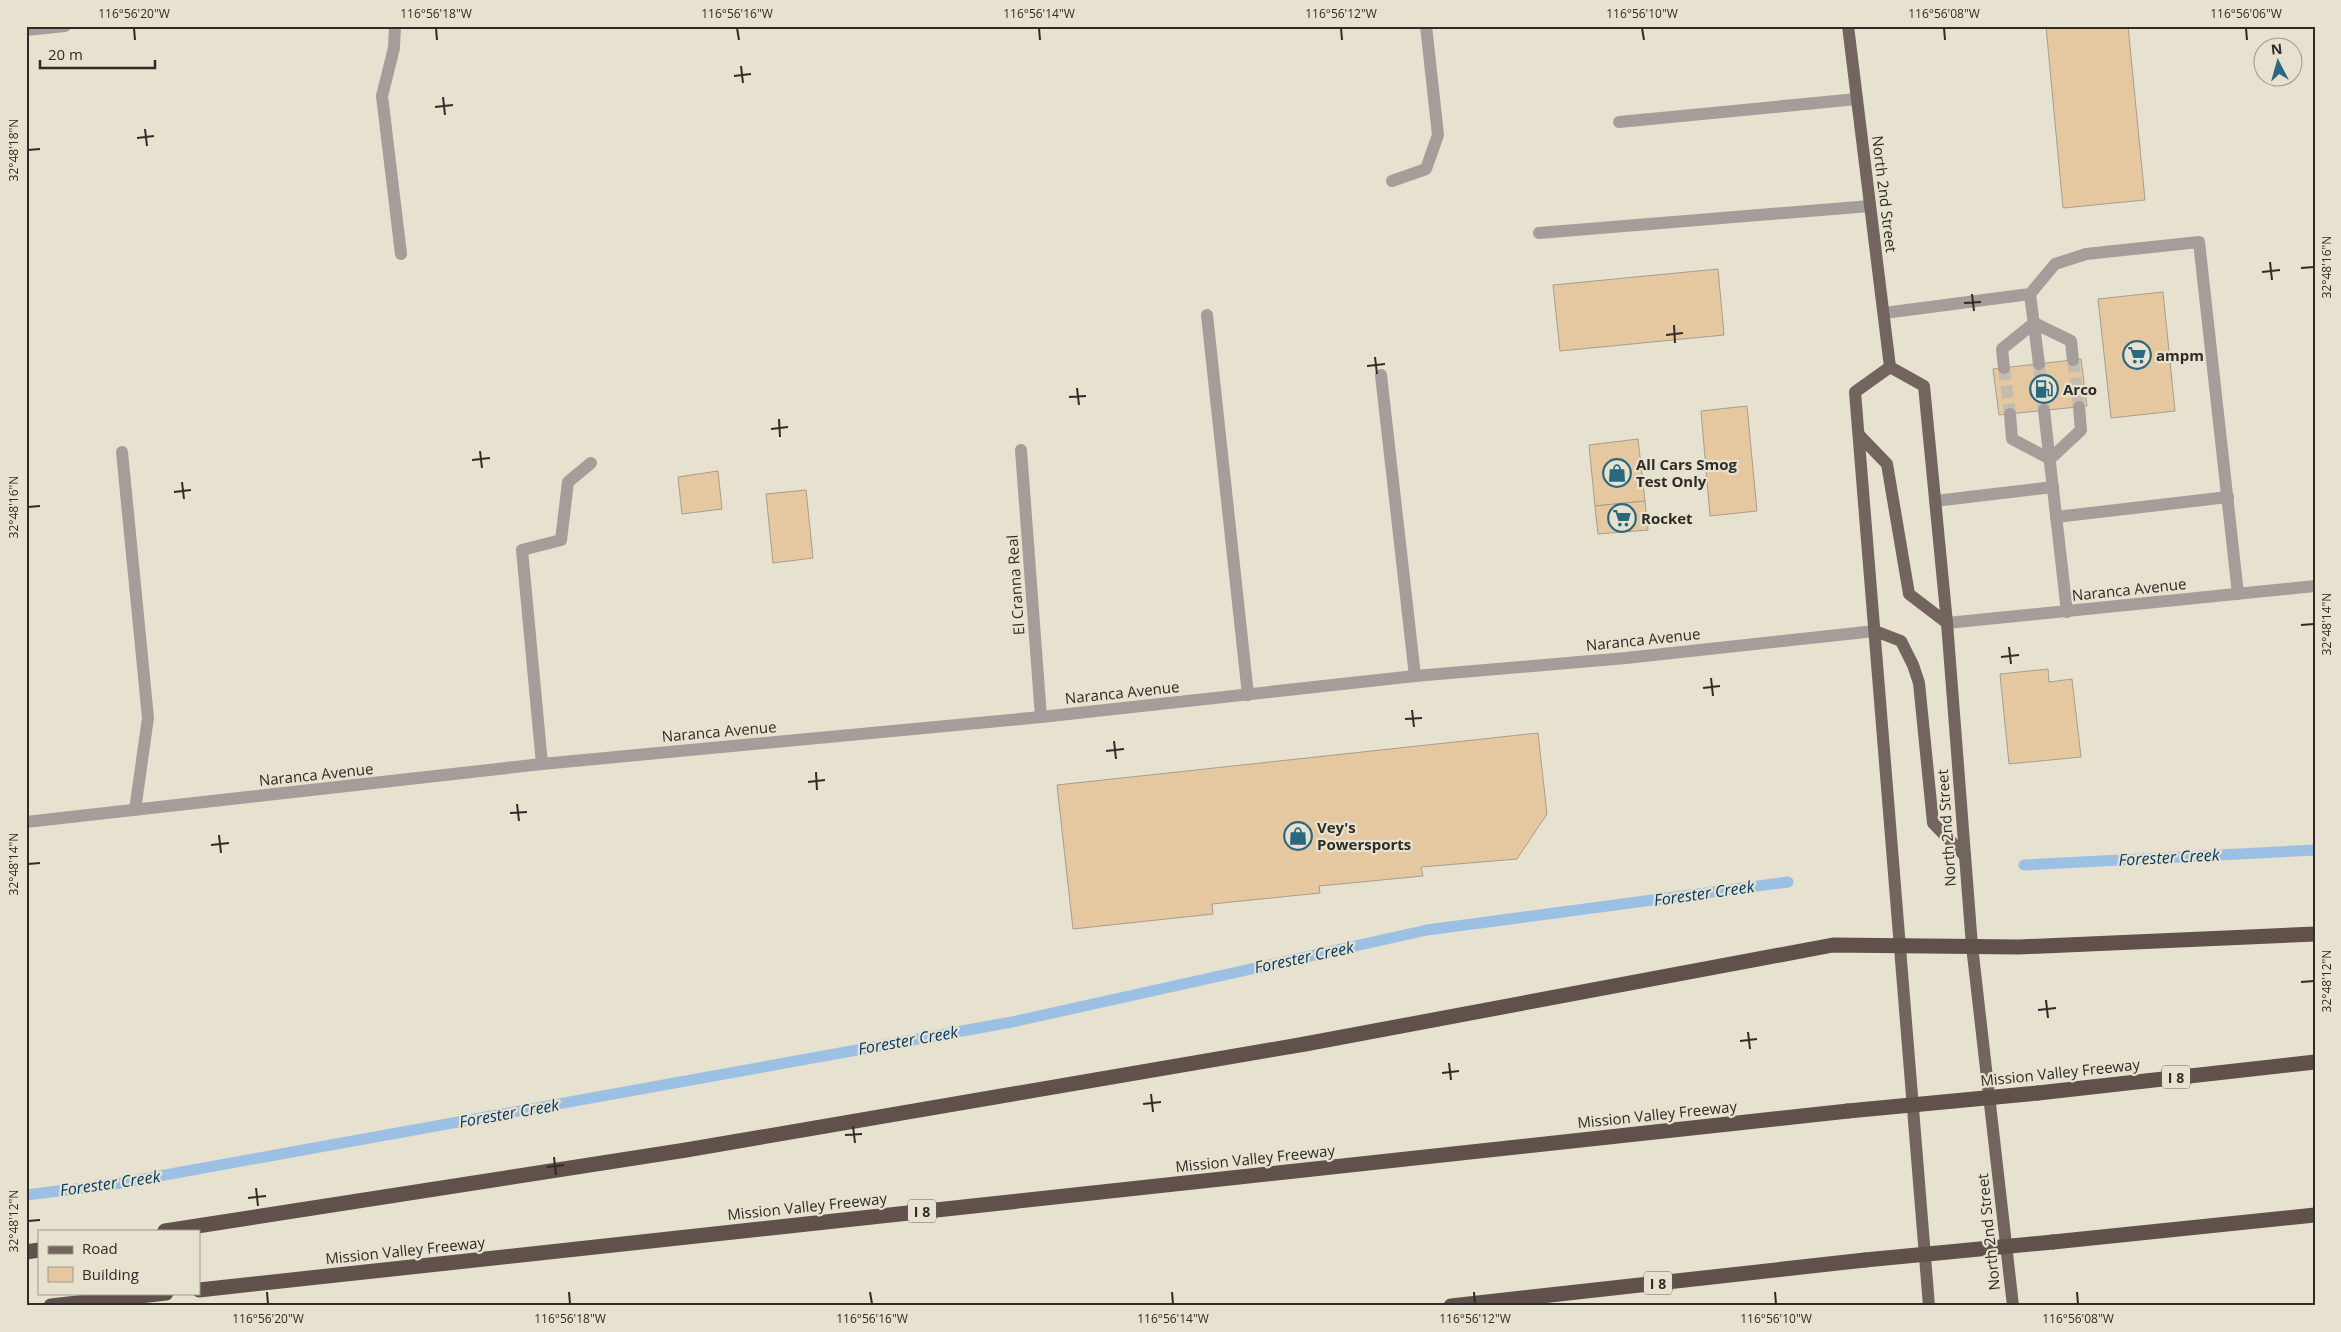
<svg xmlns="http://www.w3.org/2000/svg" width="2341" height="1332" font-family="'Open Sans',sans-serif">
	<style>
		.lines { fill: none; stroke-linecap: round; stroke-linejoin: round }
		.stream { stroke: #9cc0e3; stroke-width: 11 }
		.building { fill: #e6c8a0; stroke: #a79d8f }
		.minor-tunnel { stroke: #c2bdae; stroke-width: 12; stroke-dasharray: 12 6; stroke-linecap: butt }
		.minor { stroke: #a59d99; stroke-width: 12 }
		.major { stroke: #72655e; stroke-width: 12 }
		.highway { stroke: #60514a; stroke-width: 15 }
		.highway-bridge { stroke: #60514a; stroke-width: 15 }
		.ticks { fill: none; stroke: #2e2c26; stroke-width: 2 }
		.labels { text-anchor: middle; dominant-baseline: central; stroke-width: 4.5; stroke-linejoin: round; paint-order: stroke }
		.shield { fill: #e7e1d0; stroke: #666259; stroke-width: 1 }
		.shield-label { font-size: 14px; font-weight: bold; fill: #2e2c26 }
		.street-label { font-size: 15px; fill: #2e2c26; stroke: #e7e1d0 }
		.poi-label { font-size: 15px; font-weight: bold; fill: #2e2c26; stroke: #e7e1d0; text-anchor: start }
		.water-label { font-size: 16px; font-style: italic; fill: #003a65; stroke: #e7e1d0 }
		.neatline { fill: none; stroke: #2e2c26; stroke-width: 2 }
		.ticks-label { font-size: 12px; text-anchor: middle; fill: #2e2c26 }
	</style>
	<rect width="100%" height="100%" fill="#e7e1d0"/>
	<g class="lines">
		<g class="stream">
			<path d="M2024 865 2315 850"/>
			<path d="M26 1195 115 1184 1012 1022 1427 930 1788 882"/>
		</g>
	</g>
	<g class="building">
		<path d="M2046 26H2128L2145 200 2063 208Z"/>
		<path d="M1718 269 1724 335 1560 351 1553 285Z"/>
		<path d="M2163 292 2175 411 2111 418 2098 299Z"/>
		<path d="M2081 359 2087 406 1999 415 1993 369Z"/>
		<path d="M1747 406 1757 511 1710 516 1701 411Z"/>
		<path d="M1638 439 1645 501 1595 506 1589 445Z"/>
		<path d="M718 471 722 509 682 514 678 477Z"/>
		<path d="M806 490 813 558 773 563 766 494Z"/>
		<path d="M1645 501 1648 530 1598 534 1595 506Z"/>
		<path d="M2048 669 2049 682 2072 679 2081 757 2009 764 2000 674Z"/>
		<path d="M1538 733 1547 814 1517 859 1421 867 1423 876 1319 886 1320 893 1212 904 1213 914 1073 929 1057 785Z"/>
	</g>
	<g class="lines">
		<g class="minor-tunnel">
			<path d="M2073 360 2079 407"/>
			<path d="M2039 364 2044 410"/>
			<path d="M2004 368 2010 414"/>
		</g>
		<g class="minor">
			<path d="M395 26 394 48 382 96 401 254"/>
			<path d="M26 30 65 26"/>
			<path d="M1619 122 1857 99"/>
			<path d="M1392 181 1426 169 1438 135 1426 26"/>
			<path d="M1539 233 1870 206"/>
			<path d="M2030 294 2039 364"/>
			<path d="M1884 313 2030 294 2055 264 2086 254 2199 242 2238 594"/>
			<path d="M1207 315 1248 695"/>
			<path d="M2004 368 2002 349 2034 323 2071 341 2073 360"/>
			<path d="M1381 375 1415 676"/>
			<path d="M2044 410 2067 612"/>
			<path d="M2010 414 2012 439 2050 459 2081 430 2079 407"/>
			<path d="M1021 450 1041 717"/>
			<path d="M122 452 148 718 135 810"/>
			<path d="M1935 501 2053 487"/>
			<path d="M2056 517 2228 497"/>
			<path d="M1947 623 2315 586"/>
			<path d="M542 764 522 550 561 540 568 482 591 463"/>
			<path d="M26 822 542 764 1041 717 1415 676 1626 658 1875 631"/>
		</g>
		<g class="major">
			<path d="M1848 26 1890 367"/>
			<path d="M1890 367 1924 386 1947 623 1972 946 2013 1306"/>
			<path d="M1890 367 1855 392 1929 1306"/>
			<path d="M1859 435 1887 464 1909 594 1947 623"/>
			<path d="M1875 631 1901 641 1913 665 1919 683 1933 823 1965 856"/>
		</g>
		<g class="highway">
			<path d="M2038 1093 2315 1062"/>
			<path d="M165 1231 686 1150 1305 1044 1833 945 2019 947 2315 934"/>
			<path d="M2053 1242 2315 1215"/>
			<path d="M26 1252 39 1250"/>
			<path d="M199 1290 1848 1111"/>
			<path d="M51 1306 166 1293"/>
			<path d="M1451 1306 1865 1260"/>
		</g>
		<g class="highway-bridge">
			<path d="M1848 1111 2038 1093"/>
			<path d="M1865 1260 2053 1242"/>
		</g>
	</g>
	<path class="ticks" d="M134 28 135 40M436 28 437 40M737 28 739 40M1039 28 1040 40M1341 28 1342 40M1642 28 1644 40M1944 28 1945 40M2246 28 2247 40M741 66 743 83M734 76 751 74M443 97 445 115M435 107 453 105M145 129 147 146M137 138 154 136M28 150 40 149M2270 262 2272 280M2301 268 2314 267M2262 272 2280 270M1972 294 1974 311M1964 303 1981 302M1674 325 1675 343M1666 335 1683 333M1375 357 1377 374M1367 366 1385 364M1077 388 1079 405M1069 397 1086 396M779 419 780 437M771 429 788 427M480 451 482 468M472 460 490 458M182 482 184 499M174 492 191 490M28 507 40 506M2301 625 2314 624M2009 647 2011 664M2001 657 2019 655M1711 678 1713 696M1703 688 1720 686M1412 710 1414 727M1405 719 1422 718M1114 741 1116 759M1106 751 1124 749M816 772 817 790M808 782 825 780M517 804 519 821M510 813 527 812M219 835 221 853M211 845 229 843M28 864 40 863M2301 982 2314 981M2046 1000 2048 1018M2038 1010 2056 1008M1748 1032 1750 1049M1740 1041 1757 1039M1449 1063 1451 1080M1442 1073 1459 1071M1151 1094 1153 1112M1143 1104 1161 1102M853 1126 855 1143M845 1135 862 1134M554 1157 556 1175M547 1167 564 1165M256 1188 258 1206M248 1198 266 1196M28 1221 40 1220M267 1292 268 1304M569 1292 570 1304M870 1292 872 1304M1172 1292 1173 1304M1474 1292 1475 1304M1775 1292 1776 1304M2077 1292 2078 1304"/>
	<defs>
		<symbol id="supermarket-ring" viewBox="-11 -11 22 22"><circle r="9.5" fill="#e7e1d0" stroke="#29687e" stroke-width="1.5"/><path d="M-6-5.5h2.5l.6 2H6L4.5 2H-2.5L-4.4-4H-6ZM-1.5 3.2a1.3 1.3 0 1 0 .1 0ZM3 3.2a1.3 1.3 0 1 0 .1 0Z" fill="#29687e"/></symbol>
		<symbol id="fuel-ring" viewBox="-11 -11 22 22"><circle r="9.5" fill="#e7e1d0" stroke="#29687e" stroke-width="1.5"/><path d="M-5.5-6h7V0h2V4h1.3V-2.5L3-4.5l.8-.8L6-3V5H2.5V1h-1V6h-7ZM-4.2-4.7v3.2H.2V-4.7Z" fill="#29687e"/></symbol>
		<symbol id="shop-ring" viewBox="-11 -11 22 22"><circle r="9.5" fill="#e7e1d0" stroke="#29687e" stroke-width="1.5"/><path d="M-5-2.5h2.3a2.7 3.5 0 0 1 5.4 0H5L5.5 6h-11ZM-1.5-2.5h3a1.5 2.3 0 0 0-3 0Z" fill="#29687e"/></symbol>
	</defs>
	<g fill-rule="evenodd">
		<use href="#supermarket-ring" x="2121" y="339" width="32" height="32"/>
		<use href="#fuel-ring" x="2028" y="373" width="32" height="32"/>
		<use href="#shop-ring" x="1601" y="457" width="32" height="32"/>
		<use href="#supermarket-ring" x="1606" y="502" width="32" height="32"/>
		<use href="#shop-ring" x="1282" y="820" width="32" height="32"/>
	</g>
	<g class="labels">
		<g class="shield">
			<rect x="2162" y="1065.5" width="28" height="23" rx="4"/>
			<rect x="908" y="1199.5" width="28" height="23" rx="4"/>
			<rect x="1644" y="1271.5" width="28" height="23" rx="4"/>
		</g>
		<g class="shield-label">
			<text x="2176" y="1077">I 8</text>
			<text x="922" y="1211">I 8</text>
			<text x="1658" y="1283">I 8</text>
		</g>
		<g class="street-label">
			<text transform="translate(1885 194) rotate(83)">North 2nd Street</text>
			<text transform="translate(1015 585) rotate(-94)">El Cranna Real</text>
			<text transform="translate(2129 589) rotate(-6)">Naranca Avenue</text>
			<text transform="translate(1643 639) rotate(-6)">Naranca Avenue</text>
			<text transform="translate(1122 692) rotate(-6)">Naranca Avenue</text>
			<text transform="translate(719 731) rotate(-5)">Naranca Avenue</text>
			<text transform="translate(316 774) rotate(-6)">Naranca Avenue</text>
			<text transform="translate(1946 828) rotate(-94)">North 2nd Street</text>
			<text transform="translate(2060 1072) rotate(-6)">Mission Valley Freeway</text>
			<text transform="translate(1657 1114) rotate(-6)">Mission Valley Freeway</text>
			<text transform="translate(1255 1158) rotate(-6)">Mission Valley Freeway</text>
			<text transform="translate(807 1206) rotate(-6)">Mission Valley Freeway</text>
			<text transform="translate(1988 1232) rotate(-96)">North 2nd Street</text>
			<text transform="translate(405 1250) rotate(-6)">Mission Valley Freeway</text>
		</g>
		<g class="poi-label">
			<text x="2156" y="355">ampm</text>
			<text x="2063" y="389">Arco</text>
			<text x="1636" y="464">All Cars Smog<tspan x="1636" dy="17">Test Only</tspan></text>
			<text x="1641" y="518">Rocket</text>
			<text x="1317" y="827">Vey's<tspan x="1317" dy="17">Powersports</tspan></text>
		</g>
		<g class="water-label">
			<text transform="translate(2169 857) rotate(-3)">Forester Creek</text>
			<text transform="translate(1704 893) rotate(-8)">Forester Creek</text>
			<text transform="translate(1304 957) rotate(-12)">Forester Creek</text>
			<text transform="translate(908 1040) rotate(-10)">Forester Creek</text>
			<text transform="translate(509 1113) rotate(-10)">Forester Creek</text>
			<text transform="translate(110 1183) rotate(-8)">Forester Creek</text>
		</g>
	</g>
	<rect width="2341" height="1332" fill="none" stroke="#e7e1d0" stroke-width="55"/>
	<rect x="38" y="1230" width="162" height="65" fill="#e7e1d0" stroke="#9d998c"/>
	<rect x="48" y="1246" width="25" height="8" fill="#72655e" stroke="#9d998c"/>
	<text x="82" y="1254" font-size="15" fill="#2e2c26">Road</text>
	<rect x="48" y="1267" width="25" height="15" fill="#e6c8a0" stroke="#9d998c"/>
	<text x="82" y="1280" font-size="15" fill="#2e2c26">Building</text>
	<g transform="translate(2278 62) rotate(354)"><circle r="24" fill="#e7e1d0" stroke="#9d998c"/>
	<path d="M0-4L9 19L0 12L-9 19Z" fill="#29687e"/>
	<text y="-8" font-size="14" font-weight="bold" text-anchor="middle" fill="#2e2c26">N</text>
	</g>
	<path d="M40 60v8h115v-8" fill="none" stroke="#2e2c26" stroke-width="2.5"/>
	<text x="48" y="60" font-size="15" fill="#2e2c26" stroke="#e7e1d0" stroke-width="4" paint-order="stroke">20 m</text>
	<rect x="28" y="28" width="2286" height="1276" class="neatline"/>
	<g class="ticks-label">
		<text x="134" y="18">116°56'20"W</text>
		<text x="436" y="18">116°56'18"W</text>
		<text x="737" y="18">116°56'16"W</text>
		<text x="1039" y="18">116°56'14"W</text>
		<text x="1341" y="18">116°56'12"W</text>
		<text x="1642" y="18">116°56'10"W</text>
		<text x="1944" y="18">116°56'08"W</text>
		<text x="2246" y="18">116°56'06"W</text>
		<text transform="translate(14 150) rotate(-90)" y="4">32°48'18"N</text>
		<text transform="translate(2327 267) rotate(-90)" y="4">32°48'16"N</text>
		<text transform="translate(14 507) rotate(-90)" y="4">32°48'16"N</text>
		<text transform="translate(2327 624) rotate(-90)" y="4">32°48'14"N</text>
		<text transform="translate(14 864) rotate(-90)" y="4">32°48'14"N</text>
		<text transform="translate(2327 981) rotate(-90)" y="4">32°48'12"N</text>
		<text transform="translate(14 1221) rotate(-90)" y="4">32°48'12"N</text>
		<text x="268" y="1323">116°56'20"W</text>
		<text x="570" y="1323">116°56'18"W</text>
		<text x="872" y="1323">116°56'16"W</text>
		<text x="1173" y="1323">116°56'14"W</text>
		<text x="1475" y="1323">116°56'12"W</text>
		<text x="1776" y="1323">116°56'10"W</text>
		<text x="2078" y="1323">116°56'08"W</text>
	</g>
</svg>
